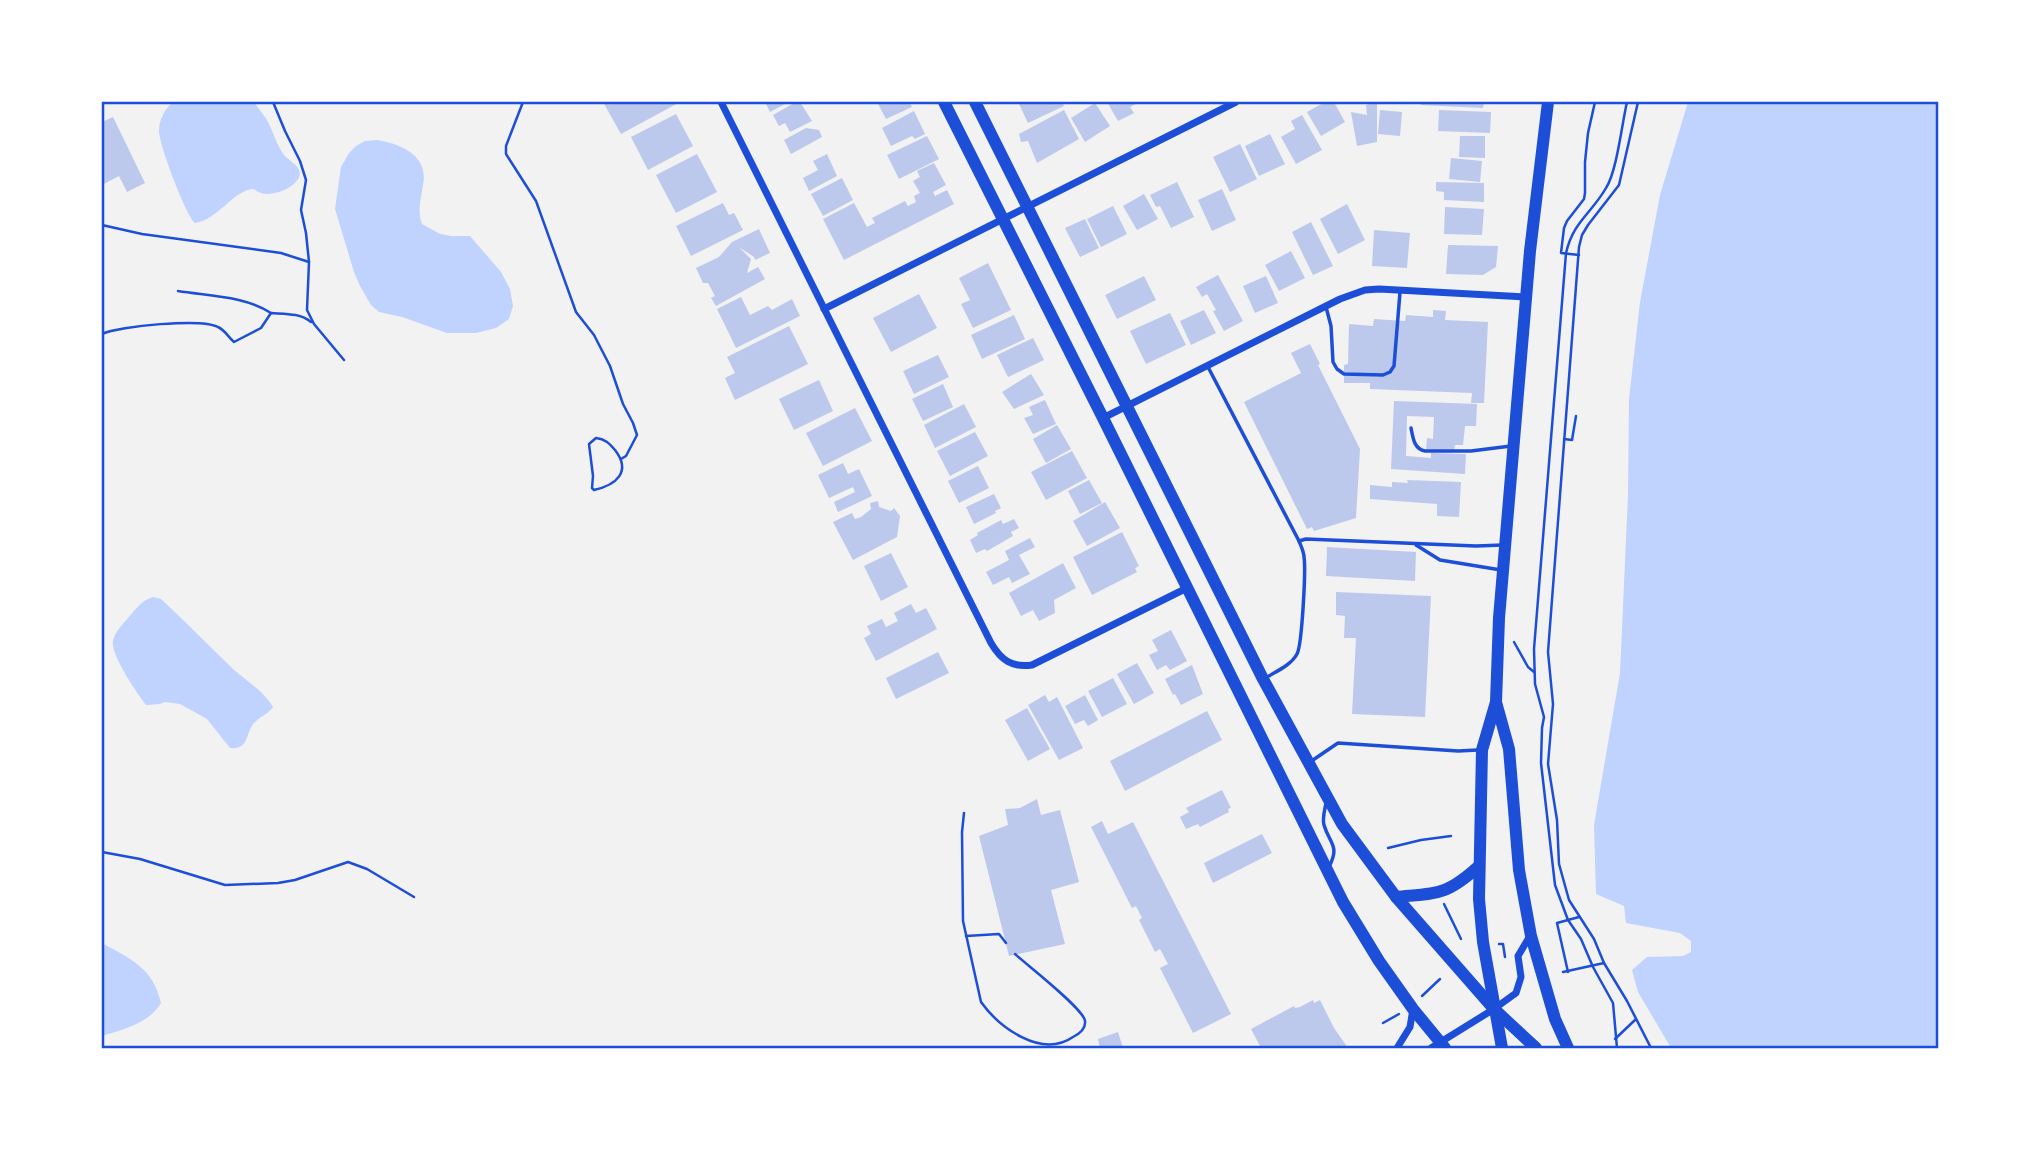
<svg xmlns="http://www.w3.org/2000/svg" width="2040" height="1150" font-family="Raleway,sans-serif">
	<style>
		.water { fill: #bfd3fe }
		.building { fill: #bdc9ec }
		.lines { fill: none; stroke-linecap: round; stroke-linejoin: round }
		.path { stroke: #1d4ed8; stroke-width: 2.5 }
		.service { stroke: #1d4ed8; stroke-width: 3.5 }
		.minor { stroke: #1d4ed8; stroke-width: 7 }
		.primary { stroke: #1d4ed8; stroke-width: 12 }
		.trunk { stroke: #1d4ed8; stroke-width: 12 }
		.neatline { fill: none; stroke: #1d4ed8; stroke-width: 2.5 }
	</style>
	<rect width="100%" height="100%" fill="#f2f2f2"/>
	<g class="water">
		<path d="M173 102H254C258 108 263 114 267 120 273 131 276 144 284 155 288 160 297 164 299 170 306 184 268 203 254 189 234 189 218 220 195 223 186 216 159 144 159 131 159 119 165 109 173 102Z"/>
		<path d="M1688 102H1938V1048H1671L1638 992 1632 970 1647 957 1683 956 1691 952V941L1680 933 1626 923 1624 906 1596 894 1594 825 1620 673 1628 495 1629 399 1640 302 1660 195Z"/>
		<path d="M377 140C402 144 429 156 423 185 421 199 417 210 422 224L440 234 451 236H470L501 272 510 289 513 306 509 319 496 328 476 333H447L402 317 379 312 371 305 360 286 354 272 335 209 341 167 349 153 356 146 365 141Z"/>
		<path d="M153 597 161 599C186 622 209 646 233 669 246 681 263 690 273 707 268 714 261 716 255 722 245 732 250 750 230 748L207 719 180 704 165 702 160 704 146 705C137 693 110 654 113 641 115 632 122 625 128 618 136 609 142 600 153 597Z"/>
		<path d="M102 943C131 959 153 968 161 1003 148 1024 124 1029 102 1036Z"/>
	</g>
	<g class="building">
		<path d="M603 102H680L621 134Z"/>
		<path d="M765 102H789L770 112Z"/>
		<path d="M796 102H800L812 121 790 132 785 123 779 126 773 115Z"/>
		<path d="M877 102H910L912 107 886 119Z"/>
		<path d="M1018 102H1062L1064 106 1028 123Z"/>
		<path d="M1107 102H1140L1130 107 1134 113 1118 121Z"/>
		<path d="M1325 102H1334L1345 122 1321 136 1307 112Z"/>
		<path d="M1377 102V142L1357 146 1351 112 1367 115 1366 105Z"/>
		<path d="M1421 102H1484L1483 108 1421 105Z"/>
		<path d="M1095 103 1110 126 1085 142 1071 118Z"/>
		<path d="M1064 110 1079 139 1037 163 1028 141 1021 142 1019 134Z"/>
		<path d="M1380 110 1402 112 1400 136 1378 134Z"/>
		<path d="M1439 110 1491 112 1490 133 1438 131Z"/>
		<path d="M914 111 925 134 915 139 912 136 891 146 882 128Z"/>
		<path d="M676 114 693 146 648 170 631 137Z"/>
		<path d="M1302 115 1322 150 1296 164 1281 137 1295 129 1291 121Z"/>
		<path d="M113 117 145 183 127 192 119 176 102 185V122Z"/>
		<path d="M806 128 819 130 822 137 791 154 784 140Z"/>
		<path d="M1270 134 1285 164 1259 176 1245 146Z"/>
		<path d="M927 136 939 159 899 179 887 155Z"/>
		<path d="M1460 136H1485V158L1459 157Z"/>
		<path d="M1240 144 1257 179 1230 192 1213 157Z"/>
		<path d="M697 154 717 192 676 213 656 175Z"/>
		<path d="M827 154 837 176 809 191 803 178 818 170 813 161Z"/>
		<path d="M1451 158 1482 161 1480 182 1449 179Z"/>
		<path d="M934 163 946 185 933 192 935 196 947 190 954 204 844 260 823 219 854 203 867 227 875 223 872 218 905 201 908 206 916 202 914 196 920 193 913 181 920 177 917 171Z"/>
		<path d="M842 178 853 200 823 216 811 194Z"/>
		<path d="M1177 182 1194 217 1171 228 1160 206 1156 207 1150 195Z"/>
		<path d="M1436 182 1484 183V202L1444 200V192L1436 191Z"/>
		<path d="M1222 189 1236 220 1212 231 1198 200Z"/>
		<path d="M1144 194 1158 219 1137 230 1123 206Z"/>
		<path d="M723 203 729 215 734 213 743 230 691 256 676 226Z"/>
		<path d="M1347 204 1365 240 1338 254 1320 219Z"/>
		<path d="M1113 206 1127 234 1101 247 1087 219Z"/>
		<path d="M1445 207 1484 209 1482 235 1444 234Z"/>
		<path d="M1085 219 1099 248 1080 257 1065 228Z"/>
		<path d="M1311 222 1333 266 1313 275 1292 232Z"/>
		<path d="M759 229 770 253 755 260 754 257 739 247 751 259 747 273 758 267 765 279 716 306 711 298 715 296 708 283H703L696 268 719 257 732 242Z"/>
		<path d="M1374 230 1410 233 1407 268 1372 266Z"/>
		<path d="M1448 245 1498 246 1496 267 1483 275 1446 274Z"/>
		<path d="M1291 251 1305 278 1279 291 1265 265Z"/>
		<path d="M988 263 1011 310 973 328 961 304 970 300 959 278Z"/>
		<path d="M1218 275 1243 321 1224 331 1213 311 1216 310 1207 294 1202 297 1196 287Z"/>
		<path d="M1144 276 1156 300 1117 319 1105 295Z"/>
		<path d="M1266 276 1278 303 1255 313 1243 286Z"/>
		<path d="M919 294 937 328 891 352 873 318Z"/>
		<path d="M741 297 750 315 768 306 772 310 792 299 800 316 736 348 717 309Z"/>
		<path d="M1204 310 1216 333 1191 345 1180 321Z"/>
		<path d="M1433 310 1446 311 1445 320 1488 322 1484 403H1471L1472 393 1370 389V383H1344V365L1348 364 1349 324 1373 326 1374 319 1405 321 1406 315 1433 317Z"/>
		<path d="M1170 313 1186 345 1146 364 1130 331Z"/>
		<path d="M1014 315 1025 339 982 359 971 335Z"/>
		<path d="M789 326 808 364 735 400 725 378 735 373 727 357Z"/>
		<path d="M1033 338 1044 360 1008 377 997 355Z"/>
		<path d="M1310 344 1320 364 1318 365 1360 449 1356 518 1314 531 1312 527 1307 529 1244 402 1301 373 1291 353Z"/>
		<path d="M938 355 949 377 914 394 903 371Z"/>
		<path d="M1031 374 1044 395 1014 409 1002 392Z"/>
		<path d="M819 380 833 411 794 430 779 399Z"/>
		<path d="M943 384 953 407 923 421 912 399Z"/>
		<path d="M1045 400 1056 424 1033 434 1024 418 1033 415 1029 407Z"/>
		<path d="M1394 401 1477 404 1476 426H1465L1463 445H1455L1454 451 1426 450 1427 438 1433 439 1434 417 1407 416 1406 456 1431 458V453L1466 454 1465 474 1391 469Z"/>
		<path d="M964 404 976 427 935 448 924 425Z"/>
		<path d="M855 408 872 441 823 466 806 433Z"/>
		<path d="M1057 425 1071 449 1046 463 1033 439Z"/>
		<path d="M975 432 988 456 950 476 937 451Z"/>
		<path d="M1072 451 1087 478 1046 500 1031 472Z"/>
		<path d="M843 463 848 474 859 469 872 496 838 512 834 502 855 492 853 487 829 498 818 475Z"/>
		<path d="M978 466 989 488 959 503 948 481Z"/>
		<path d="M1089 480 1102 503 1080 514 1068 491Z"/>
		<path d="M1407 480 1461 482 1459 517 1437 516V504L1370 499V485L1392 487V482L1408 483Z"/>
		<path d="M994 494 1001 508 995 511 996 513 974 524 966 507Z"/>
		<path d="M878 501 879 507 891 511 894 508 900 516 897 537 853 560 833 522 852 513 855 519 861 517 871 509 870 503Z"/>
		<path d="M1105 502 1120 528 1087 546 1073 521Z"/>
		<path d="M1014 519 1019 528 1011 532 1013 536 987 551 985 549 976 553 970 540 978 535 977 533 1001 520 1003 524Z"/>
		<path d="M1122 532 1139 566 1135 568 1137 572 1092 595 1073 557Z"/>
		<path d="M1030 538 1035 547 1019 555 1030 574 1012 583 1009 577 993 585 986 572 1009 560 1005 551Z"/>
		<path d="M1327 547 1416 552 1415 581 1326 576Z"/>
		<path d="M891 553 908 587 881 601 864 566Z"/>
		<path d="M1063 563 1076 588 1054 600 1055 613 1039 621 1033 610 1021 616 1009 593Z"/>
		<path d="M1336 592 1431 596 1425 717 1352 714 1356 638H1344L1345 616 1336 615Z"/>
		<path d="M911 604 916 613 926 608 937 629 876 661 864 638 871 634 867 626 882 619 886 627 898 621 894 613Z"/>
		<path d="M1171 630 1187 661 1170 670 1166 665 1157 670 1149 655 1158 651 1152 640Z"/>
		<path d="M938 652 949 673 896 699 886 678Z"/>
		<path d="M1137 663 1154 693 1134 704 1117 674Z"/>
		<path d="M1192 665 1203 694 1181 705 1175 694 1173 695 1165 679Z"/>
		<path d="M1113 678 1127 704 1102 717 1088 691Z"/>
		<path d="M1045 695 1049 702 1057 697 1083 748 1059 760 1028 705Z"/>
		<path d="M1085 695 1098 720 1088 726 1084 720 1075 724 1065 706Z"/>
		<path d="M1027 708 1050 749 1028 761 1005 720Z"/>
		<path d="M1207 711 1222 740 1125 791 1110 761Z"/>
		<path d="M1222 790 1231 808 1228 809 1229 812 1200 827 1198 824 1186 829 1180 817 1189 812 1186 808Z"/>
		<path d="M1037 799 1041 815 1060 810 1079 882 1051 890 1065 944 1009 956 979 836 1008 825 1005 809 1020 808Z"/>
		<path d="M1102 821 1108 834 1133 822 1231 1014 1193 1033 1160 968 1168 964 1160 949 1155 952 1139 920 1142 918 1136 906 1132 908 1091 827Z"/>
		<path d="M1262 834 1272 853 1213 883 1204 863Z"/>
		<path d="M1313 1000 1314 1003 1320 1000 1334 1028 1348 1048H1261L1251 1029 1294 1006 1295 1008 1300 1007Z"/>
		<path d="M1118 1032 1123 1048H1100L1098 1039Z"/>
	</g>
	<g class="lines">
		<g class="path">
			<path d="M273 102 285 131 300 161 306 180 301 210 306 233 309 262 307 310 314 324 344 360"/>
			<path d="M523 102 506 146V154L536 201 576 312 594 335 610 366 623 404 633 423 637 435 626 456 621 459"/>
			<path d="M1638 102 1619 185 1588 225 1582 235 1579 247 1548 652 1553 704 1548 764 1557 820 1559 864 1569 900 1594 939 1604 963 1627 1001 1651 1048"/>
			<path d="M102 225 142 234 281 253 309 262"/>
			<path d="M1579 255 1561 253 1564 228 1567 221 1584 199 1585 193V162L1588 133 1595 102"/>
			<path d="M178 291C209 296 245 296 271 313"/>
			<path d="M102 334C119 326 202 318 218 327 225 330 228 337 234 342L261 328 271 313C285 314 300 313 311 322"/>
			<path d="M596 438C605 439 609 443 615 450 632 472 616 485 594 490L592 488 593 476 589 444Z"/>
			<path d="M1564 439 1572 440 1576 416"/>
			<path d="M1514 642 1528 667 1534 672"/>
			<path d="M964 813 962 832 963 921 981 1002C999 1027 1041 1059 1073 1037 1079 1034 1086 1029 1085 1021 1084 1009 1027 965 1015 954"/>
			<path d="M1388 848 1421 840 1451 836"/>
			<path d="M102 852 140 859 225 885 278 883 295 880 348 862 367 869 414 897"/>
			<path d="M1444 904 1461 939"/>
			<path d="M966 936 999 934 1006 943"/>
			<path d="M1499 944H1503L1505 957"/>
			<path d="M1563 972 1604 963"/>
			<path d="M1568 972 1557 923 1579 917"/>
			<path d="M1422 996 1440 979"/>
			<path d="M1383 1023 1399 1014"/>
			<path d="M1615 1039 1635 1020"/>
			<path d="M1617 1048 1613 1003 1593 967 1581 939 1568 920 1555 885 1541 763 1542 728 1544 717 1535 684 1534 649 1566 253C1573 222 1591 214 1606 188 1617 171 1622 123 1627 102"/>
		</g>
		<g class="service">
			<path d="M1326 307 1331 326 1333 362 1337 369 1344 374 1383 375 1390 372 1394 366 1400 292"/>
			<path d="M1208 367 1299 541C1301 546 1304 552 1304 557 1306 570 1302 645 1297 654 1291 665 1277 671 1267 677"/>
			<path d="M1411 428C1413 438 1414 449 1425 451H1471L1511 446"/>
			<path d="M1299 541 1306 539 1476 546 1503 545"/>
			<path d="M1416 545 1440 560 1501 570"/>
			<path d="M1310 762 1338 743 1458 751 1478 750"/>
			<path d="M1326 803C1325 809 1322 819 1324 825 1330 845 1340 845 1329 867"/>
		</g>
		<g class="minor">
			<path d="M721 102 991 643C1001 660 1012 668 1032 665L1187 588"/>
			<path d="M824 309 1236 102"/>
			<path d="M1103 418 1340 299 1365 290 1379 289 1526 297"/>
			<path d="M1397 1048 1410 1027 1413 1009"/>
			<path d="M1431 1048 1494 1009 1516 993 1521 977 1518 956 1530 936"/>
		</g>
		<g class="primary">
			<path d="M1496 702 1509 749 1519 870 1531 936 1555 1019 1568 1048"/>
			<path d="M1502 1048 1483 942 1479 899 1482 750 1496 702 1499 618 1530 251 1548 102"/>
		</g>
		<g class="trunk">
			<path d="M944 102 1103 418 1343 902 1379 961 1413 1009 1445 1048"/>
			<path d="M975 102 1263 679 1342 824 1396 897 1494 1009 1536 1048"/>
			<path d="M1396 897C1437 893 1446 896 1479 866"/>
		</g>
	</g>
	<rect width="2040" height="1150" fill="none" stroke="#ffffff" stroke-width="206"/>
	<rect x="103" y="103" width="1834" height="944" class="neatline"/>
</svg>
